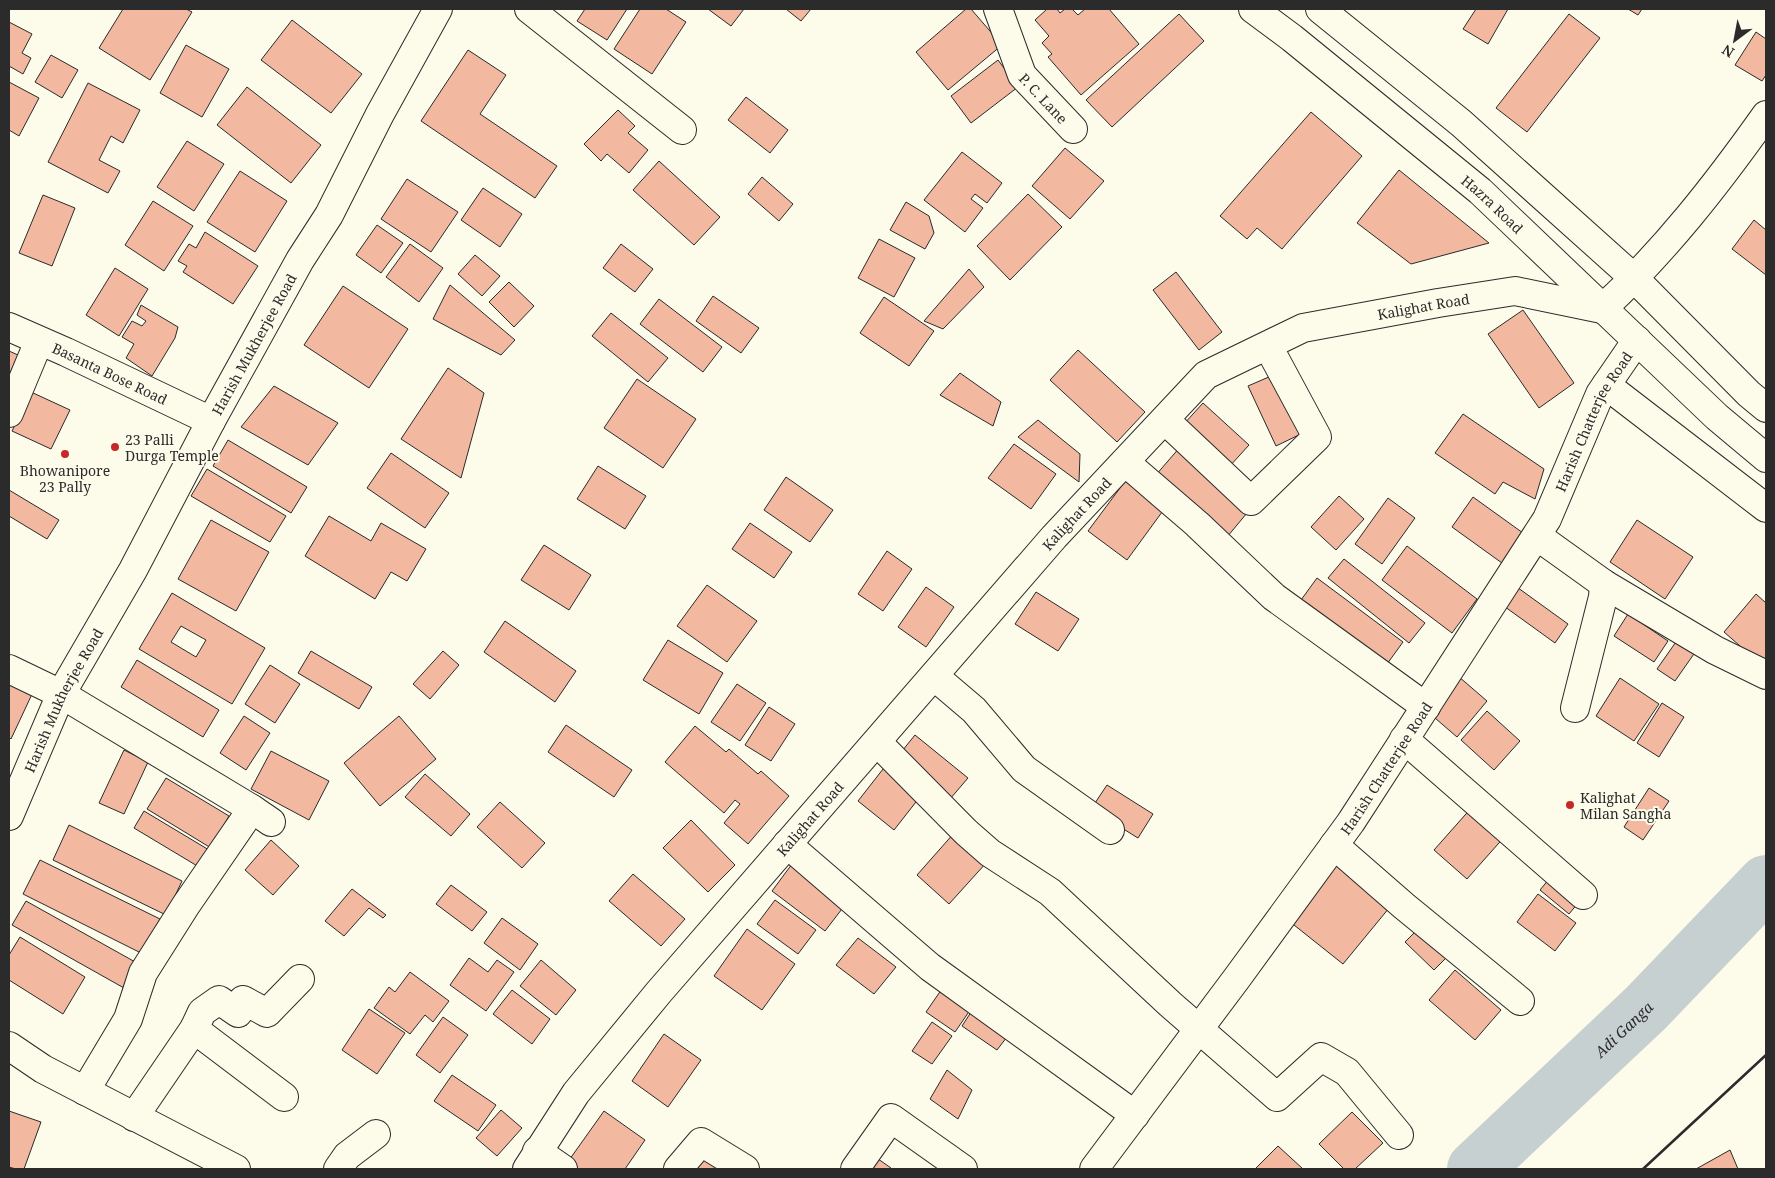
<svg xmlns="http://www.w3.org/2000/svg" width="1775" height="1178" font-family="'Noto Serif',serif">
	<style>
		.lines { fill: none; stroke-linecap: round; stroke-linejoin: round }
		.river { stroke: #c7d0d0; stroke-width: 56 }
		.building { fill: #f2b8a0; stroke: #2b2b2b; fill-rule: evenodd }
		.minor-casing { stroke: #2b2b2b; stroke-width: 30 }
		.major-casing { stroke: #2b2b2b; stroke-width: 30 }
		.minor { stroke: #fdfbea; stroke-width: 28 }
		.major { stroke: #fdfbea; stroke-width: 28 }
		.wall { stroke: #2b2b2b; stroke-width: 2.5 }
		.poi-dot { fill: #c62828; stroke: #fdfbea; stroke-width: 2 }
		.labels { text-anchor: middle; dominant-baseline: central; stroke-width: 4; stroke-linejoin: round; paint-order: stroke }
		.street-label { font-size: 14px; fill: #2b2b2b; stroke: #fdfbea }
		.poi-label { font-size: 14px; fill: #2b2b2b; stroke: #fdfbea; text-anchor: start }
		.water-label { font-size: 15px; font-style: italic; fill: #2b2b2b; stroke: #fdfbea }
	</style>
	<rect width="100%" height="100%" fill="#fdfbea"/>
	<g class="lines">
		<path class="river" id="s1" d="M1475 1169 1646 1008 1766 883"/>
	</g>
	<g class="building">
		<path d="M123 9H186L192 12 150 80 99 48Z"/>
		<path d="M585 9H627L607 40 577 21Z"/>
		<path d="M640 9H666L686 22 652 74 614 49Z"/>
		<path d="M708 9H744L731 26Z"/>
		<path d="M786 9H811L801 21Z"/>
		<path d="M966 9H971L1002 45 948 90 916 52Z"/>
		<path d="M1047 9H1057L1060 13 1065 9H1072L1078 15 1085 9H1109L1139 44 1081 95 1048 57 1052 54 1042 43 1049 36 1035 20Z"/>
		<path d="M1476 9H1508L1488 44 1463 29Z"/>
		<path d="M1628 9H1642L1638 15Z"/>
		<path d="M1179 14 1204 41 1112 127 1086 100Z"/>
		<path d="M1569 14 1600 38 1527 132 1496 108Z"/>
		<path d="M292 20 362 74 331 113 261 60Z"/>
		<path d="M9 22 32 34 22 53 31 58 23 74 9 66Z"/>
		<path d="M1756 32 1766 39V75L1762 81 1735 65Z"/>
		<path d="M186 45 229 69 202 117 160 93Z"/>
		<path d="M468 50 506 75 480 114 557 166 535 198 421 121Z"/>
		<path d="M51 55 78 70 62 98 35 82Z"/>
		<path d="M998 60 1018 87 971 123 951 96Z"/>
		<path d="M9 82 39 98 19 136 9 130Z"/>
		<path d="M88 83 140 110 123 143 111 136 99 160 120 171 108 193 48 162Z"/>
		<path d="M247 87 321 145 291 183 217 125Z"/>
		<path d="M746 97 788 130 770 153 728 120Z"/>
		<path d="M618 110 635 126 628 133 648 150 629 173 607 154 601 161 584 144Z"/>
		<path d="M1311 112 1362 156 1282 249 1257 228 1247 239 1220 216Z"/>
		<path d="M187 141 224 164 194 211 157 187Z"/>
		<path d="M1065 148 1104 181 1070 219 1032 186Z"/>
		<path d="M962 152 1002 183 987 203 975 194 971 199 983 208 965 232 924 200Z"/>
		<path d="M659 161 720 217 694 245 633 190Z"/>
		<path d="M1399 170 1489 243 1411 264 1357 223Z"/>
		<path d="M240 171 287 201 255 252 207 222Z"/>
		<path d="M762 177 793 204 779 221 748 194Z"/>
		<path d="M407 179 458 212 431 252 381 219Z"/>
		<path d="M483 188 522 214 500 247 461 220Z"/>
		<path d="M1028 194 1062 227 1010 280 977 246Z"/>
		<path d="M43 195 75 208 52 266 19 253Z"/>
		<path d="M153 201 193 226 164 271 125 245Z"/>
		<path d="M906 202 929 216 934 233 925 249 890 230Z"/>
		<path d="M1754 220 1766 230V275L1732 249Z"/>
		<path d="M377 225 403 243 381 273 356 255Z"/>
		<path d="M205 232 258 266 233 304 183 272 187 266 178 261 189 244 196 248Z"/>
		<path d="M879 239 915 258 894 297 858 278Z"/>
		<path d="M410 244 443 268 419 302 386 277Z"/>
		<path d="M621 244 653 269 635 292 603 268Z"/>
		<path d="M475 255 500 276 482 296 458 274Z"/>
		<path d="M115 268 148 289 119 336 86 315Z"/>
		<path d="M969 269 984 287 943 329 924 321Z"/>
		<path d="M1176 272 1222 332 1199 350 1153 290Z"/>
		<path d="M509 282 534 306 514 327 489 302Z"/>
		<path d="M450 285 515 340 501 355 433 319Z"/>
		<path d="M343 286 408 329 369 388 304 345Z"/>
		<path d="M713 296 759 328 741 353 696 321Z"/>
		<path d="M884 297 934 331 909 366 860 333Z"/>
		<path d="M659 299 722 347 703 372 640 324Z"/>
		<path d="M141 305 178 327 175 338 152 376 126 358 134 344 122 337 132 321 142 326 146 321 137 315Z"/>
		<path d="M1523 310 1574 383 1539 408 1488 334Z"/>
		<path d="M611 313 668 358 648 382 592 336Z"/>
		<path d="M1078 350 1145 412 1117 442 1050 380Z"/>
		<path d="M9 351 18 355 9 376Z"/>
		<path d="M448 368 484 393 461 478 401 439Z"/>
		<path d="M960 373 1001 402 993 426 940 395Z"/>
		<path d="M1278 373 1305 432 1276 446 1248 386Z"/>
		<path d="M637 379 696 419 663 468 604 428Z"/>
		<path d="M274 386 338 423 308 465 241 427Z"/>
		<path d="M31 392 70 410 51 449 12 431Z"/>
		<path d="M1203 403 1249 445 1229 467 1183 425Z"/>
		<path d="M1463 414 1544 469 1535 499 1503 482 1495 494 1435 453Z"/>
		<path d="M1038 420 1080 454 1079 482 1018 437Z"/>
		<path d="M228 440 307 487 291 513 213 466Z"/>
		<path d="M1014 444 1056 474 1031 509 988 478Z"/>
		<path d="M1181 446 1252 507 1227 537 1155 476Z"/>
		<path d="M391 453 449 493 425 528 367 488Z"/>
		<path d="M598 466 646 496 625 529 577 499Z"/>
		<path d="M207 469 286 516 270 542 191 496Z"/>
		<path d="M786 477 833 510 810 542 764 510Z"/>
		<path d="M1126 480 1165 508 1127 560 1088 531Z"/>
		<path d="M9 490 59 520 47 539 9 516Z"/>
		<path d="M1339 496 1364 519 1336 550 1311 527Z"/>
		<path d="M1473 497 1523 533 1502 563 1452 527Z"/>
		<path d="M1388 498 1415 518 1382 564 1355 544Z"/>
		<path d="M329 516 371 541 381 523 426 549 407 581 391 572 375 599 305 556Z"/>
		<path d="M211 520 269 552 236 611 178 579Z"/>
		<path d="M1637 520 1693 557 1665 599 1610 562Z"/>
		<path d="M750 523 792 552 774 578 732 549Z"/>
		<path d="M544 545 591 575 569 610 521 580Z"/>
		<path d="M1407 546 1477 599 1452 633 1382 580Z"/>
		<path d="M887 551 912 569 883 611 858 594Z"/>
		<path d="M1344 559 1425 623 1409 643 1328 578Z"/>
		<path d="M1317 578 1403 642 1387 664 1301 600Z"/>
		<path d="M707 585 757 621 727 662 677 626Z"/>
		<path d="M1514 585 1568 624 1555 643 1501 604Z"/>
		<path d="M926 587 954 607 926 647 898 627Z"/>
		<path d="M1036 592 1079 619 1058 651 1015 624Z"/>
		<path d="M172 593 265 648 232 704 139 649ZM181 626 206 640 196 657 171 642Z"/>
		<path d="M1756 594 1766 603V662L1763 666 1724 632Z"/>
		<path d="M1628 614 1668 641 1654 662 1614 636Z"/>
		<path d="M505 621 576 671 555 702 484 652Z"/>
		<path d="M1678 639 1696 651 1675 681 1657 669Z"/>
		<path d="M668 640 723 673 699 714 643 680Z"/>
		<path d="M311 651 372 687 359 709 298 673Z"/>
		<path d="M443 651 459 665 430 699 413 684Z"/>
		<path d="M137 660 219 710 203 737 121 687Z"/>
		<path d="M270 665 300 684 275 723 245 704Z"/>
		<path d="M1458 676 1487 701 1457 737 1428 712Z"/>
		<path d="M1620 678 1659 704 1634 741 1596 716Z"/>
		<path d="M9 681 33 692 11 739 9 737Z"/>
		<path d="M737 684 766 703 740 741 711 722Z"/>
		<path d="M1662 703 1684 717 1659 757 1637 743Z"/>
		<path d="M769 707 795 724 771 761 745 745Z"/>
		<path d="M1487 711 1520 741 1494 770 1461 740Z"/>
		<path d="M244 716 270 733 246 770 220 753Z"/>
		<path d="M399 716 436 759 380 806 344 763Z"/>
		<path d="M566 725 632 770 614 797 548 752Z"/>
		<path d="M695 726 726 752 729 749 758 774 761 771 789 796 748 844 724 823 740 804 735 800 724 813 665 762Z"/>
		<path d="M915 735 968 778 950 799 898 756Z"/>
		<path d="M124 750 148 762 124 814 99 803Z"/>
		<path d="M271 751 329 781 309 820 251 789Z"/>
		<path d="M887 764 923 793 894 830 858 801Z"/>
		<path d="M425 774 470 814 451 836 405 797Z"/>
		<path d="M166 778 229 816 211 848 147 809Z"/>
		<path d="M1107 785 1153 814 1138 838 1091 809Z"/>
		<path d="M1649 788 1669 801 1643 840 1624 827Z"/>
		<path d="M500 802 545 843 522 868 477 827Z"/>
		<path d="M1473 806 1506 835 1467 879 1434 850Z"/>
		<path d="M144 811 209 850 199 867 134 828Z"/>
		<path d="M691 820 735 865 708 892 663 848Z"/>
		<path d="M69 825 182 881 166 915 53 860Z"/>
		<path d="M955 832 987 862 949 904 917 875Z"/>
		<path d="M271 840 299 866 273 895 245 870Z"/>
		<path d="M1339 858 1394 902 1343 964 1289 921Z"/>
		<path d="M40 860 160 919 143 954 23 894Z"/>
		<path d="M792 864 845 905 825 931 772 891Z"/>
		<path d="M1554 873 1583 897 1569 914 1540 890Z"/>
		<path d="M633 874 685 919 661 946 609 901Z"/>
		<path d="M451 885 487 912 472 931 436 904Z"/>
		<path d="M352 889 386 915 383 918 369 908 344 936 325 921Z"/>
		<path d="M1538 894 1576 923 1555 951 1517 922Z"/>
		<path d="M775 900 816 930 798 954 757 924Z"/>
		<path d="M26 901 137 963 124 988 12 925Z"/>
		<path d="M502 918 538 944 520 970 484 943Z"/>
		<path d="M1423 924 1452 952 1434 970 1405 942Z"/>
		<path d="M747 929 795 964 762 1010 714 976Z"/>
		<path d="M20 937 85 977 63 1014 9 980V955Z"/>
		<path d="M858 938 896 967 874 994 836 965Z"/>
		<path d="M469 958 488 972 497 960 514 972 486 1011 450 985Z"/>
		<path d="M541 960 576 990 556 1015 520 986Z"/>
		<path d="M1455 970 1501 1010 1475 1040 1429 1000Z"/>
		<path d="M410 972 449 1001 433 1022 425 1015 410 1034 374 1008 389 987 395 992Z"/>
		<path d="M946 983 975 1003 955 1032 926 1012Z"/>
		<path d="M512 990 550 1019 532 1044 493 1014Z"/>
		<path d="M977 1003 1013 1029 997 1050 962 1026Z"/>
		<path d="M369 1009 405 1033 377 1074 342 1050Z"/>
		<path d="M443 1017 468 1035 440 1073 416 1055Z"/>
		<path d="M932 1022 952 1036 932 1064 912 1051Z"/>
		<path d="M664 1034 701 1060 668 1107 632 1081Z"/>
		<path d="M947 1070 972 1090 958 1119 930 1099Z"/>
		<path d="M452 1075 496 1105 478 1131 434 1101Z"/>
		<path d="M501 1110 522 1128 497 1156 476 1138Z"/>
		<path d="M9 1111 41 1122 24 1169H16L9 1167Z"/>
		<path d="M604 1111 645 1140 625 1169H575L567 1163Z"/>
		<path d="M1352 1112 1383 1143 1355 1169H1344L1319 1144Z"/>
		<path d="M701 1146 720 1169H685Z"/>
		<path d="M1278 1146 1303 1169H1255Z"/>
		<path d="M1730 1150 1738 1169H1696Z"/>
		<path d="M871 1154 891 1168V1169H860Z"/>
	</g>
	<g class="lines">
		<defs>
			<g id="minor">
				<path d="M529 9 682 130"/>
				<path id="s2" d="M998 9 1022 75 1073 129"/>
				<path id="s3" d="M9 327 66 352 211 421"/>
				<path d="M1606 385 1766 508"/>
				<path d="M9 413 39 341"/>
				<path d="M1165 420 1251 501 1317 437 1268 346"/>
				<path d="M1125 462 1197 524 1274 597 1426 707"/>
				<path d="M1537 536 1604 584 1715 650 1766 675"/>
				<path d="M9 669 61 694 252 809 271 822"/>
				<path d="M934 676 974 710 1024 769 1110 830"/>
				<path d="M1575 708 1603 597 1604 584"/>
				<path d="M1404 739 1583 895"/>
				<path d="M877 742 966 832 990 853 1050 892 1170 1004 1277 1097 1321 1057 1347 1072 1399 1135"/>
				<path id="s4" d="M9 816 61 694 133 570 211 421 300 260 329 215 380 114 438 9"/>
				<path d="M787 844 930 967 1135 1115"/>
				<path d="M1334 845 1404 906 1520 1001"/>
				<path d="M194 1029 284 1097"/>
				<path d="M9 1046 43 1069 236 1169"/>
				<path d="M85 1091 128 1019 143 973 186 905 252 809"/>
				<path d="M134 1117 194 1029 202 1012 219 1000 238 1013 243 1000 267 1013 300 979"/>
				<path d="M537 1151 563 1169"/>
				<path d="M338 1169 347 1156 376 1134"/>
				<path id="s5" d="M527 1169 576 1093 659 992 1054 537 1206 375 1303 328 1438 303 1515 291 1602 309C1665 251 1717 184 1766 115"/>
				<path d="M678 1169 701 1142 745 1169"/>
				<path d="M855 1169 891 1118 963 1169"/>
				<path id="s6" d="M1094 1169 1237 978 1351 822 1547 519 1600 394 1637 340"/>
			</g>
			<g id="major">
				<path id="s7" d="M1253 9 1292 38 1480 191 1717 417 1766 458"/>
				<path d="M1320 9 1461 123 1635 279 1749 394 1766 408"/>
			</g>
		</defs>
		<use href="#minor" class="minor-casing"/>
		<use href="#major" class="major-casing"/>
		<use href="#minor" class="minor"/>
		<use href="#major" class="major"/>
		<path class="wall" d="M1643 1169 1766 1055"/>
	</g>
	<g class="poi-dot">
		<circle cx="115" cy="447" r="5"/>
		<circle cx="65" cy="454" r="5"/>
		<circle cx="1570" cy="805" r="5"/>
	</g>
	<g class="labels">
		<g class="street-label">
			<text stroke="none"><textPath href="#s2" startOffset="102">P. C. Lane</textPath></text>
			<text stroke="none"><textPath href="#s7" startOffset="309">Hazra Road</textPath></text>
			<text stroke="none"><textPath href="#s5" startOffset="1276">Kalighat Road</textPath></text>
			<text stroke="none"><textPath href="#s4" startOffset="532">Harish Mukherjee Road</textPath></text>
			<text stroke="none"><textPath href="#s3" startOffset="111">Basanta Bose Road</textPath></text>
			<text stroke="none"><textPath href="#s6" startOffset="901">Harish Chatterjee Road</textPath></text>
			<text stroke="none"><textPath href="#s5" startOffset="856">Kalighat Road</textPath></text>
			<text stroke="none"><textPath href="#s4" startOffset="128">Harish Mukherjee Road</textPath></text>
			<text stroke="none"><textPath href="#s6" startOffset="496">Harish Chatterjee Road</textPath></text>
			<text stroke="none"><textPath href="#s5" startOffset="451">Kalighat Road</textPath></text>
		</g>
		<g class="poi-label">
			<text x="125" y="439">23 Palli<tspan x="125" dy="16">Durga Temple</tspan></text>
			<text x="65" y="470" text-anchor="middle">Bhowanipore<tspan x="65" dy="16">23 Pally</tspan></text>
			<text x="1580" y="797">Kalighat<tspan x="1580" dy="16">Milan Sangha</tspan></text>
		</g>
		<g class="water-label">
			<text stroke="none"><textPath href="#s1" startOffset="204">Adi Ganga</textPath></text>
		</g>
	</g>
	<rect width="1775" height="1178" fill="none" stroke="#2b2b2b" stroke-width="20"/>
	<g transform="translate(1735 40) rotate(212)" stroke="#fdfbea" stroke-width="4" paint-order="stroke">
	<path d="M0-4L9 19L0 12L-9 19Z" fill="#2b2b2b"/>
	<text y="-8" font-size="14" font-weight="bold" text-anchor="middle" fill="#2b2b2b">N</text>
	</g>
</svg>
